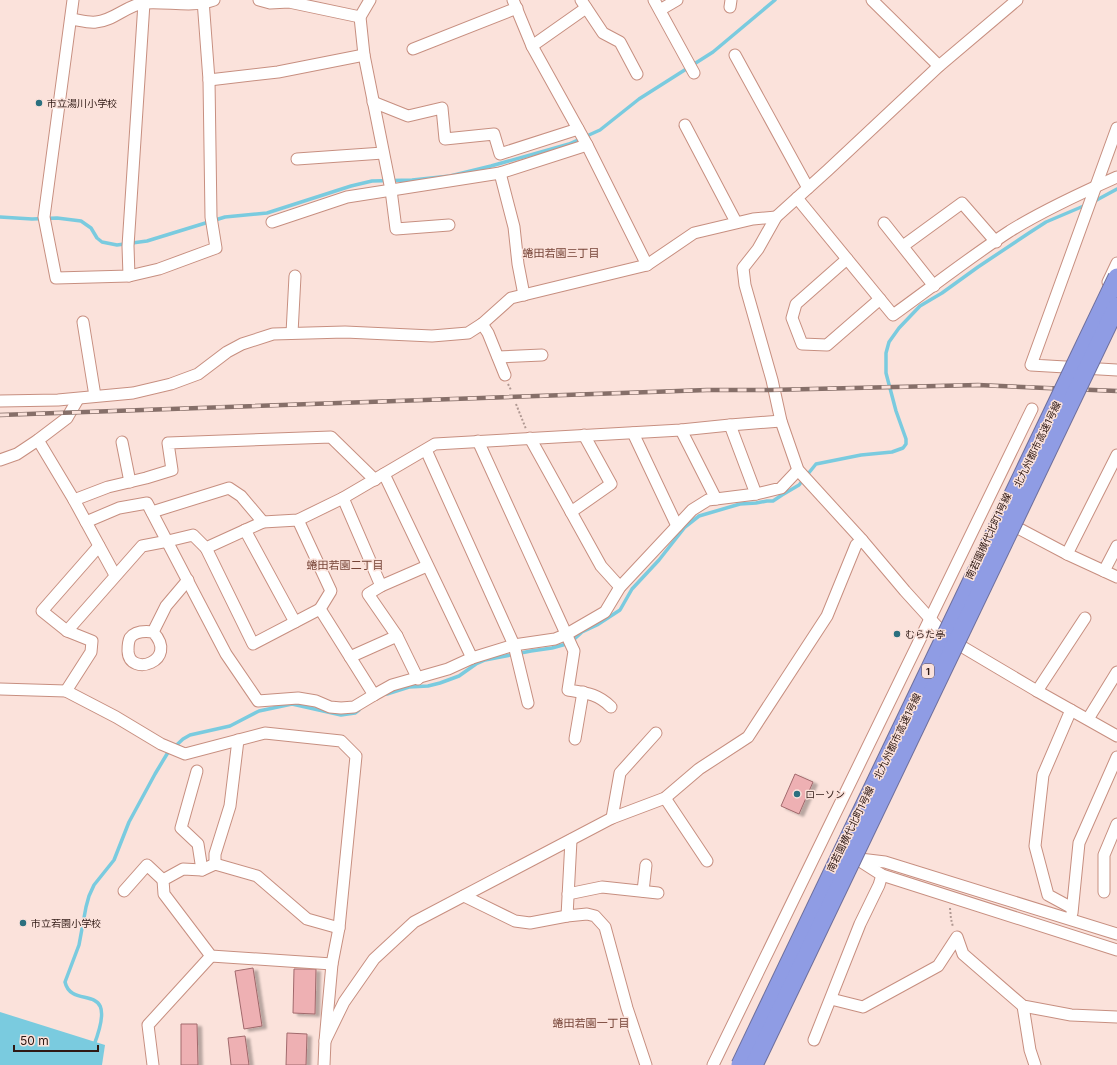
<svg xmlns="http://www.w3.org/2000/svg" width="1117" height="1065" font-family="Inter,'Noto Sans JP',sans-serif">
	<style>
		.water { fill: #7acbdf }
		.lines { fill: none; stroke-linecap: round; stroke-linejoin: round }
		.stream { stroke: #7acbdf; stroke-width: 3.5 }
		.building { fill: #eeb0b3; stroke: #a1696c; filter: url(#shadow) }
		.minor-casing { stroke: #c78f80; stroke-width: 13 }
		.path { stroke: #b19993; stroke-width: 2; stroke-dasharray: 2 2; stroke-linecap: butt }
		.minor { stroke: #fff; stroke-width: 11 }
		.rail-casing { stroke: #866f69; stroke-width: 4.5 }
		.rail { stroke: #fbe2db; stroke-width: 3; stroke-dasharray: 9; stroke-linecap: butt }
		.highway-bridge-casing { stroke: #6d6e9b; stroke-width: 19; stroke-linecap: butt }
		.highway-bridge { stroke: #8f9ce4; stroke-width: 17 }
		.poi-dot { fill: #2b707f; stroke: #fbe2db; stroke-width: 1.5 }
		.labels { text-anchor: middle; dominant-baseline: central; stroke-width: 3; stroke-linejoin: round; paint-order: stroke }
		.shield { fill: #fbe2db; stroke: #6c5550; stroke-width: 1 }
		.shield-label { font-size: 9px; font-weight: bold; fill: #2f1914 }
		.poi-label { font-size: 10px; fill: #2f1914; stroke: #fbe2db; text-anchor: start }
		.street-label { font-size: 10px; fill: #2f1914; stroke: #fbe2db }
		.neighbourhood-label { font-size: 11px; fill: #764437; stroke: #fbe2db }
	</style>
	<defs>
		<filter id="shadow"><feDropShadow dx="4.5" dy="2.5" stdDeviation="1" flood-color="#0004"/></filter>
	</defs>
	<rect width="100%" height="100%" fill="#fbe2db"/>
	<path class="water" d="M0 1012 105 1045 102 1065H0Z"/>
	<g class="lines">
		<g class="stream">
			<path d="M1093 202 1117 189"/>
			<path d="M0 217 32 219 57 218 81 221 91 228 97 238 102 242 117 245 147 241 225 217 267 213 351 186 372 181 412 180 450 176 491 166 569 144 600 130 639 99 713 52 775 0"/>
			<path d="M387 694 409 687 428 686 440 683 459 676 476 664 485 660 531 651 552 648 570 643 582 632 597 625 620 610 632 589 659 560 685 527 699 516 740 504 756 503 767 501H773L782 495 799 485 816 464 861 455 892 452 903 448 906 444V439L896 411 886 373V353L889 342 899 328 920 306 942 293 978 267 1029 233 1046 222 1086 205"/>
			<path d="M94 1045C120 977 72 1012 65 982L79 945 86 907 89 896 94 885 114 860 129 822 155 774 167 754 183 739 190 735 230 726 259 711 292 704 341 715 355 713 359 710"/>
		</g>
	</g>
	<g class="building">
		<path d="M795 774 813 782 799 814 781 806Z"/>
		<path d="M253 968 262 1026 244 1029 235 971Z"/>
		<path d="M294 969H316L315 1014 293 1013Z"/>
		<path d="M181 1024H197L198 1065H181Z"/>
		<path d="M287 1033 307 1034 306 1065H286Z"/>
		<path d="M245 1036 249 1065H231L228 1038Z"/>
	</g>
	<g class="lines">
		<defs>
			<g id="minor">
				<path d="M73 0 44 217 56 278 129 276 159 269 216 248 211 217 209 80 203 0"/>
				<path d="M259 0 270 3 289 2 360 17"/>
				<path d="M370 0 360 17 364 55 391 190 396 229 449 225"/>
				<path d="M513 0 532 46 587 145 647 265"/>
				<path d="M581 0 603 33 620 42 637 74"/>
				<path d="M654 0 694 73"/>
				<path d="M872 0 939 66"/>
				<path d="M1017 0 939 66 828 170 776 217 758 249 743 268 745 285 772 380 781 421 798 470 862 540 905 591 944 634 961 646 1037 691 1117 736"/>
				<path d="M730 7 731 0"/>
				<path d="M660 10 677 0"/>
				<path d="M71 19C79 20 88 23 96 22 113 21 127 5 144 3 168 1 192 8 214 0"/>
				<path d="M532 46 586 8"/>
				<path d="M413 49 517 8"/>
				<path d="M735 55 808 188"/>
				<path d="M209 80 278 72 364 55"/>
				<path d="M373 102 408 116 442 108 445 139 494 134 500 154 578 129"/>
				<path d="M685 125 736 222"/>
				<path d="M1117 128 1031 365 1117 370"/>
				<path d="M297 159 383 153"/>
				<path d="M500 173 514 227 518 264 524 295"/>
				<path d="M797 198 893 315C932 287 970 257 1010 231 1044 210 1081 193 1117 177"/>
				<path d="M272 222 347 197 500 173 587 145"/>
				<path d="M884 223 934 286"/>
				<path d="M903 246 962 203 996 242"/>
				<path d="M847 259 796 304 792 318 802 344 827 345 880 299"/>
				<path d="M129 276 128 246 144 3"/>
				<path d="M1108 282 1117 263"/>
				<path d="M83 322 95 396"/>
				<path d="M482 324 488 333 505 375"/>
				<path d="M292 333 295 276"/>
				<path d="M498 357 542 355"/>
				<path d="M0 401 58 400 133 393 171 384 198 374 227 352 242 344 273 334 345 332 432 336 468 333 482 324 511 298 647 265 694 233 753 219 776 217"/>
				<path d="M730 425 756 494"/>
				<path d="M681 430 716 499"/>
				<path d="M633 433 677 526"/>
				<path d="M530 438 601 566 620 587"/>
				<path d="M38 440 74 500 115 575"/>
				<path d="M478 441 573 649 574 651 568 690C587 693 598 694 611 707"/>
				<path d="M122 442 130 482"/>
				<path d="M426 450 514 645 528 703"/>
				<path d="M0 460 17 454 38 440 67 418 78 399"/>
				<path d="M384 474 472 658"/>
				<path d="M343 498 381 586"/>
				<path d="M74 500 108 487 146 478 172 470 168 443 331 437 375 480"/>
				<path d="M152 512 229 488 241 496 263 522"/>
				<path d="M571 512 611 484 584 435"/>
				<path d="M298 520 331 591 320 609 374 695"/>
				<path d="M86 522 119 508 147 503 226 654 258 701 298 698 316 701 330 707 341 708 354 707 374 695 392 685 448 669 472 658 514 645 555 639 567 634 605 612 620 587 692 510 708 500 756 494 781 488 798 470"/>
				<path d="M1016 527 1067 554 1117 577"/>
				<path d="M245 530 295 622"/>
				<path d="M206 548 253 644 320 609"/>
				<path d="M1067 554 1117 455"/>
				<path d="M1104 571 1117 546"/>
				<path d="M67 631 42 611 99 546"/>
				<path d="M153 632C145 631 135 631 130 638 128 642 128 647 128 651 129 678 180 661 153 632L166 606 188 580"/>
				<path d="M350 657 397 636"/>
				<path d="M418 679 397 636 368 594 381 586 427 566"/>
				<path d="M0 689 66 691 116 717 161 744 185 754 265 733 341 741 356 756 339 928 332 964 325 1041 324 1065"/>
				<path d="M66 691 91 652 92 641 67 631 142 546 168 541 193 535 206 548 263 522 298 520 343 498 435 444 681 430 730 425 781 421"/>
				<path d="M1037 691 1085 618"/>
				<path d="M1071 710 1043 775 1035 846 1048 895 1072 908"/>
				<path d="M1088 719 1117 672"/>
				<path d="M575 739 583 692"/>
				<path d="M197 771 181 828 198 844 202 870"/>
				<path d="M665 798 707 861"/>
				<path d="M612 818 620 773 656 733"/>
				<path d="M571 840 567 916 587 914 595 916 605 927 627 1008 646 1065"/>
				<path d="M848 856 857 859 882 875 1117 950"/>
				<path d="M860 859 885 862 1117 934"/>
				<path d="M215 864V854L230 806 238 740"/>
				<path d="M124 891 147 865 163 880"/>
				<path d="M643 891 646 865"/>
				<path d="M1104 892V855L1117 824"/>
				<path d="M568 894 602 887 658 893"/>
				<path d="M464 896 515 921 530 923 567 916"/>
				<path d="M1072 913 1079 843 1117 757"/>
				<path d="M332 964 211 956 164 894 163 880 183 869 202 870 215 864 257 876 307 919 339 928"/>
				<path d="M831 999 863 1007 938 966 957 937 963 954 1023 1006 1071 1015 1117 1017"/>
				<path d="M1023 1006 1030 1050 1035 1065"/>
				<path d="M814 1040 860 924 879 885 882 875"/>
				<path d="M325 1041 344 1002 374 959 414 922 612 818 665 798 699 769 748 737 827 616 856 545 862 540"/>
				<path d="M153 1065 148 1025 211 956"/>
				<path d="M713 1065 1032 409"/>
			</g>
		</defs>
		<use href="#minor" class="minor-casing"/>
		<g class="path">
			<path d="M508 384 511 390"/>
			<path d="M516 404 526 429"/>
			<path d="M950 908 951 919 953 927"/>
		</g>
		<use href="#minor" class="minor"/>
		<defs>
			<path id="rail" d="M0 415 707 390H770L978 385 1117 391"/>
		</defs>
		<use href="#rail" class="rail-casing"/>
		<use href="#rail" class="rail"/>
		<defs>
			<g id="highway-bridge">
				<path d="M740 1065 1117 277"/>
				<path d="M754 1065 1117 306"/>
			</g>
		</defs>
		<use href="#highway-bridge" class="highway-bridge-casing"/>
		<use href="#highway-bridge" class="highway-bridge"/>
	</g>
	<g class="poi-dot">
		<circle cx="39" cy="103" r="4"/>
		<circle cx="897" cy="634" r="4"/>
		<circle cx="797" cy="794" r="4"/>
		<circle cx="23" cy="923" r="4"/>
	</g>
	<g class="labels">
		<rect class="shield" x="922" y="664" width="12" height="14" rx="3"/>
		<g class="shield-label">
			<text x="928" y="671">1</text>
		</g>
		<g class="poi-label">
			<text x="47" y="103">市立湯川小学校</text>
			<text x="905" y="634">むらた亭</text>
			<text x="805" y="794">ローソン</text>
			<text x="31" y="923">市立若園小学校</text>
		</g>
		<g class="street-label">
			<text transform="translate(1037 444) rotate(-64)">北九州都市高速1号線</text>
			<text transform="translate(988 536) rotate(-65)">南若園横代北町1号線</text>
			<text transform="translate(897 736) rotate(-64)">北九州都市高速1号線</text>
			<text transform="translate(850 829) rotate(-64)">南若園横代北町1号線</text>
		</g>
		<g class="neighbourhood-label">
			<text x="561" y="253">蜷田若園三丁目</text>
			<text x="345" y="565">蜷田若園二丁目</text>
			<text x="591" y="1023">蜷田若園一丁目</text>
		</g>
	</g>
	<path d="M14 1045v6h84v-6" fill="none" stroke="#2f1914" stroke-width="2"/>
	<text x="20" y="1045" font-size="12" fill="#2f1914" stroke="#fbe2db" stroke-width="3" paint-order="stroke">50 m</text>
</svg>
